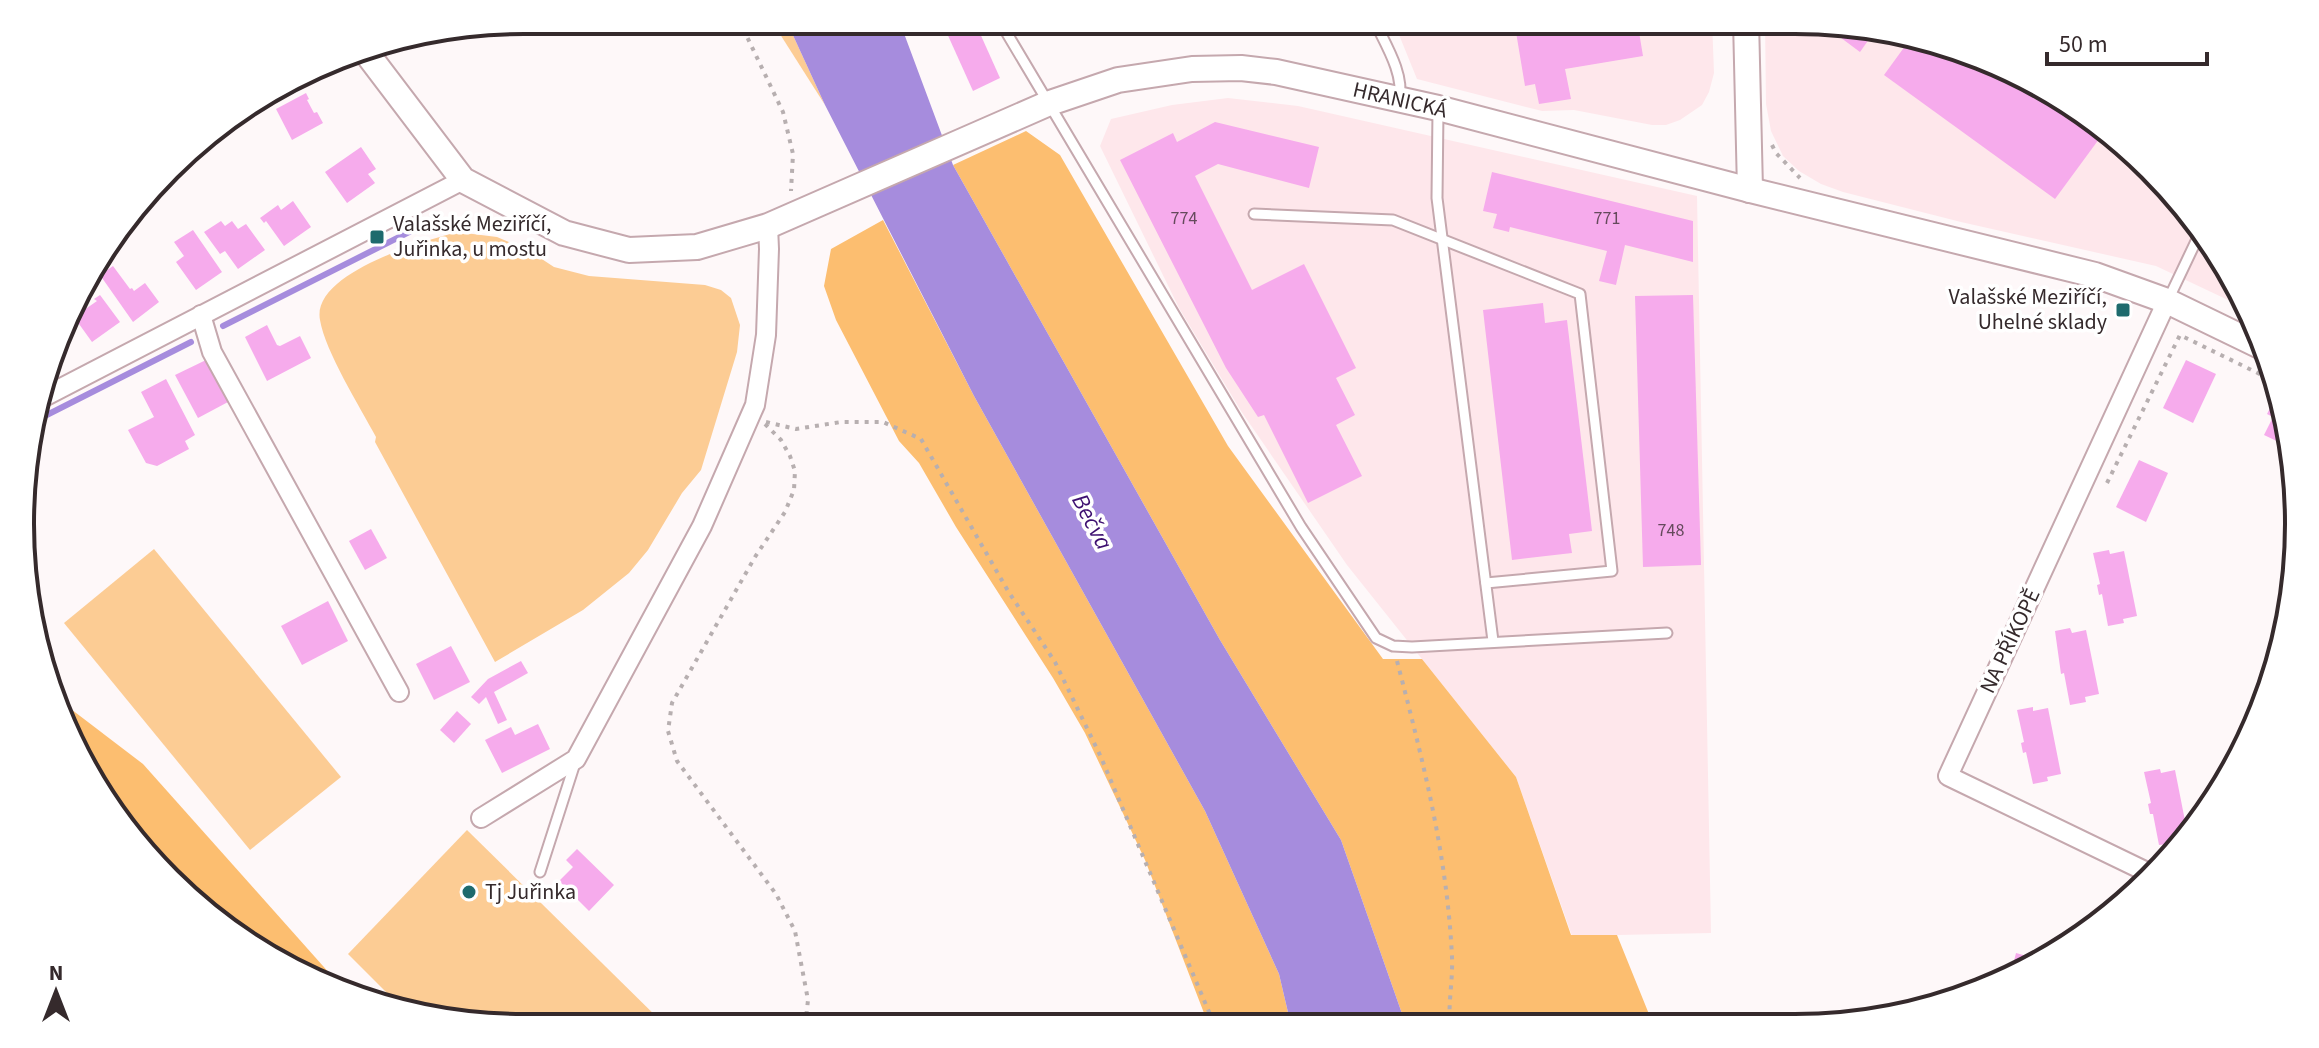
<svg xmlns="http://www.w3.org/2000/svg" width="2319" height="1048" font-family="'Source Sans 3',sans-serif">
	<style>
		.built { fill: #fee7eb }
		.green { fill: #fccc94 }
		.forest { fill: #fcbe70 }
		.water { fill: #a68cdd }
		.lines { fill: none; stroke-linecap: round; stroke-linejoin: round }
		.stream { stroke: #a68cdd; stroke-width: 6 }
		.building { fill: #f6abec }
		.service-casing { stroke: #c5a8ae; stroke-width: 13 }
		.minor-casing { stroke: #c5a8ae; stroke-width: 22 }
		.tertiary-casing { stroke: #c5a8ae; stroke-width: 28 }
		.path { stroke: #b7afb0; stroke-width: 4; stroke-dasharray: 4 6; stroke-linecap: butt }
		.service { stroke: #fff; stroke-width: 9 }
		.minor { stroke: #fff; stroke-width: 18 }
		.tertiary { stroke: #fff; stroke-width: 24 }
		.poi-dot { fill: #1e6a6d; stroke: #fff; stroke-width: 3 }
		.labels { text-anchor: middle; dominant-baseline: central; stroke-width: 7; stroke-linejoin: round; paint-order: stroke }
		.number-label { font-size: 18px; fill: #654a5c }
		.street-label { font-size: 22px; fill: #352a2c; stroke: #fff }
		.poi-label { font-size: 22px; fill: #352a2c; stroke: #fff; text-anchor: start }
		.water-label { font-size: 24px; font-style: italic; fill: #3d0f70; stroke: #fff }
		.rim { fill: none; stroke: #352a2c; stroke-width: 4 }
	</style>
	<rect width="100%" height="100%" fill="#fef8f9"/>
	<g class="built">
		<path d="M1393 20H1712L1714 73 1709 92 1702 105 1680 120 1666 125H1652L1574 110 1542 111 1417 79Z"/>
		<path d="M1765 20H1795L1987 58 2151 167 2245 308 2156 266 1961 222 1843 192 1821 184 1799 171 1783 156 1771 131 1766 104Z"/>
		<path d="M1228 98 1298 106 1697 196 1711 933 1572 936 1516 777 1347 565 1241 411 1179 308 1100 146 1111 119 1172 105Z"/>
	</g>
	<g class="green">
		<path d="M771 20H786L825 105Z"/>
		<path d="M457 232 497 237 528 250 554 267 589 276 705 285 721 290 731 298 740 325 737 352 701 470 682 493 648 550 629 573 583 610 495 662 375 442 376 437C360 407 325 351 320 320 311 273 424 241 457 232Z"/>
		<path d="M154 549 341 777 250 850 64 623Z"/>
		<path d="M467 830 668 1028H524L397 1003 348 954Z"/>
	</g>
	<g class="forest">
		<path d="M1026 131 1060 155 1228 446 1383 659H1422L1516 777 1571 935H1617L1653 1024 1406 1025 1341 840 1220 640 953 165Z"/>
		<path d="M883 220 974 396 1205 811 1279 974 1291 1025 1209 1026 1145 860 1085 733 1053 678 956 527 919 463 899 441 836 320 824 286 831 249Z"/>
		<path d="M63 703 143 764 347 993 332 990 191 903 87 776Z"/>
	</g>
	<path class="water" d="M786 20H899L953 165 1220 640 1341 840 1406 1025H1291L1279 974 1205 811 974 396 825 105Z"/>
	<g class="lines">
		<g class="stream">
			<path d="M223 326 427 223"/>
			<path d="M31 423 191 342"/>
		</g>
	</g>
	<g class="building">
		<path d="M941 20H974L1000 78 973 91Z"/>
		<path d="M1514 20H1557L1558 25 1584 20H1637L1643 56 1565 69 1571 99 1539 104 1535 84 1525 86Z"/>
		<path d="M1825 26 1846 30 1872 35 1860 52Z"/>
		<path d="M1908 42 1987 58 2102 135 2055 199 1884 75Z"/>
		<path d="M306 93 309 99 307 100 314 113 317 112 323 123 292 140 276 109Z"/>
		<path d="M1215 122 1319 147 1309 188 1218 164 1195 176 1252 290 1304 264 1356 368 1336 378 1355 415 1336 425 1362 476 1308 503 1264 415 1258 417 1226 368 1120 160 1173 133 1177 142Z"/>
		<path d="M361 147 376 169 368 174 375 183 347 203 325 172Z"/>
		<path d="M1492 172 1693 221V262L1625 245 1616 285 1599 281 1607 251 1510 227 1509 232 1493 228 1497 214 1483 211Z"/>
		<path d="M293 201 311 227 284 246 266 221 264 223 260 218 278 205 281 210Z"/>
		<path d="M221 221 225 226 232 221 238 229 246 224 265 250 238 269 225 251 220 254 204 232Z"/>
		<path d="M193 230 222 272 196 290 176 262 184 256 174 242Z"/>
		<path d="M113 266 130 289 132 288 134 291 145 283 159 302 133 322 100 275Z"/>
		<path d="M100 295 120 322 92 342 74 317 97 301 94 299Z"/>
		<path d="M1693 295 1701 565 1643 567 1635 296Z"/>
		<path d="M1543 303 1545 323 1567 320 1592 531 1569 534 1572 553 1512 560 1483 310Z"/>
		<path d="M267 325 277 345 280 346 300 336 311 358 267 381 245 337Z"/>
		<path d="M206 360 228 402 198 418 175 375Z"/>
		<path d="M2186 360 2216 374 2193 423 2163 408Z"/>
		<path d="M166 379 195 435 185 441 189 449 157 466 146 463 128 430 154 417 141 392Z"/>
		<path d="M2274 400 2280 429 2283 444 2264 435 2273 417 2267 414Z"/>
		<path d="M2139 460 2168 473 2146 522 2116 507Z"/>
		<path d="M371 529 387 558 365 570 349 541Z"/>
		<path d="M2109 550 2110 554 2124 551 2137 616 2123 619 2124 623 2108 626 2102 594 2099 595 2097 585 2100 584 2093 553Z"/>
		<path d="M328 601 348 641 302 665 281 626Z"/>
		<path d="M2070 628 2072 633 2086 630 2099 694 2085 697 2086 702 2070 705 2064 673 2061 674 2055 631Z"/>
		<path d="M451 646 470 682 434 700 416 664Z"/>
		<path d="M521 661 528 673 494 692 507 720 498 724 486 697 479 704 471 697 488 679Z"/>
		<path d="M2033 707V711L2048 708 2061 774 2047 777 2048 781 2033 784 2026 752 2023 753 2021 743 2024 742 2017 710Z"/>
		<path d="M457 711 471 724 454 743 440 730Z"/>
		<path d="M538 724 550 749 502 773 485 740 511 727 515 735Z"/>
		<path d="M2160 769 2161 773 2175 770 2188 836 2174 838 2175 843 2159 845 2153 814H2150L2148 804 2151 803 2144 772Z"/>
		<path d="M577 849 614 885 589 911 559 881 573 867 566 860Z"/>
		<path d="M2016 953 2034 958 2032 964 2010 977Z"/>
	</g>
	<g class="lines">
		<defs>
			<g id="service">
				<path d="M999 20 1301 527 1376 638 1393 646 1412 647 1667 633"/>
				<path d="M1374 20C1384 42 1405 74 1399 99"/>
				<path d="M1438 111 1437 198 1493 641"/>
				<path d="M1254 214 1393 220 1580 294 1612 571 1486 583"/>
				<path d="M2169 298 2198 237"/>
				<path d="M540 872 575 763"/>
			</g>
			<g id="minor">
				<path d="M201 315 212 352 399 692"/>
				<path d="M40 399 463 180"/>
				<path d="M481 818 576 759 702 526 755 405 766 335 769 249 768 226"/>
				<path d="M2151 874 1948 776 2167 301"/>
			</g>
			<g id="tertiary">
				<path d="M1746 20 1750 190"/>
				<path d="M362 47 463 180 564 233 629 250 697 247 768 226 1047 104 1118 80 1192 69 1241 68 1276 72 1438 108 1750 190 2095 275 2167 301 2264 348"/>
			</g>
		</defs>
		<use href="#service" class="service-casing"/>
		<use href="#minor" class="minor-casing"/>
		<use href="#tertiary" class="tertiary-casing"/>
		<g class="path">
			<path d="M739 20 783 112 793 154 791 191"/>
			<path d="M1772 145 1776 153 1800 178"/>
			<path d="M766 422 796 429 841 422H883L921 439 1008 591 1055 662 1100 755 1215 1026"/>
			<path d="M765 424 781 440 790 456 795 471 794 490 785 512 755 557 672 703 668 731 677 761 776 894 795 931 808 1000 805 1027"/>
			<path d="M2107 483 2180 335 2270 379"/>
			<path d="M1397 661C1423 761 1447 854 1452 957 1453 980 1448 1002 1450 1025"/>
		</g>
		<use href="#service" class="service"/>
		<use href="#minor" class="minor"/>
		<use href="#tertiary" class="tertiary"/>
	</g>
	<g class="poi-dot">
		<rect x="369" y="229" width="16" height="16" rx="4"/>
		<rect x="2115" y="302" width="16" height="16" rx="4"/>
		<circle cx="469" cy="892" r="8"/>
	</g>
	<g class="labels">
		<g class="number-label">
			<text x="1184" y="218">774</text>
			<text x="1607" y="218">771</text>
			<text x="1671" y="530">748</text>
		</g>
		<g class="street-label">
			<text transform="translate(1400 100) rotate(13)">HRANICKÁ</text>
			<text transform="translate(2010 641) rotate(-65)">NA PŘÍKOPĚ</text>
		</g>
		<g class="poi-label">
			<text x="393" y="224">Valašské Meziříčí,<tspan x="393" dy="25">Juřinka, u mostu</tspan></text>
			<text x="2107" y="297" text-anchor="end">Valašské Meziříčí,<tspan x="2107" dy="25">Uhelné sklady</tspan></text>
			<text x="485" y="892">Tj Juřinka</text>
		</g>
		<g class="water-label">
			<text transform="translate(1092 522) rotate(62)">Bečva</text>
		</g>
	</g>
	<path d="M0 0H2319V1048H0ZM524 34H1795A490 490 0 0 1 2285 524V524A490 490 0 0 1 1795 1014H524A490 490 0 0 1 34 524V524A490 490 0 0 1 524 34Z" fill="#fff" fill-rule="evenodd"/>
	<path class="rim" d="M524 34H1795A490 490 0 0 1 2285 524V524A490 490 0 0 1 1795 1014H524A490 490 0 0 1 34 524V524A490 490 0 0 1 524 34Z"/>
	<g transform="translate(56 992)" stroke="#ffffff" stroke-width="6" paint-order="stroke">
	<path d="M0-6L14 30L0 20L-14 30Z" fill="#352a2c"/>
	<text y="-12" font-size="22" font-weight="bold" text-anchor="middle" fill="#352a2c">N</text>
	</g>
	<path d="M2047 52v12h160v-12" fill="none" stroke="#352a2c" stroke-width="4"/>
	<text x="2059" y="52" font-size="24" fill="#352a2c" stroke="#ffffff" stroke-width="6" paint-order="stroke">50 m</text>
</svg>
